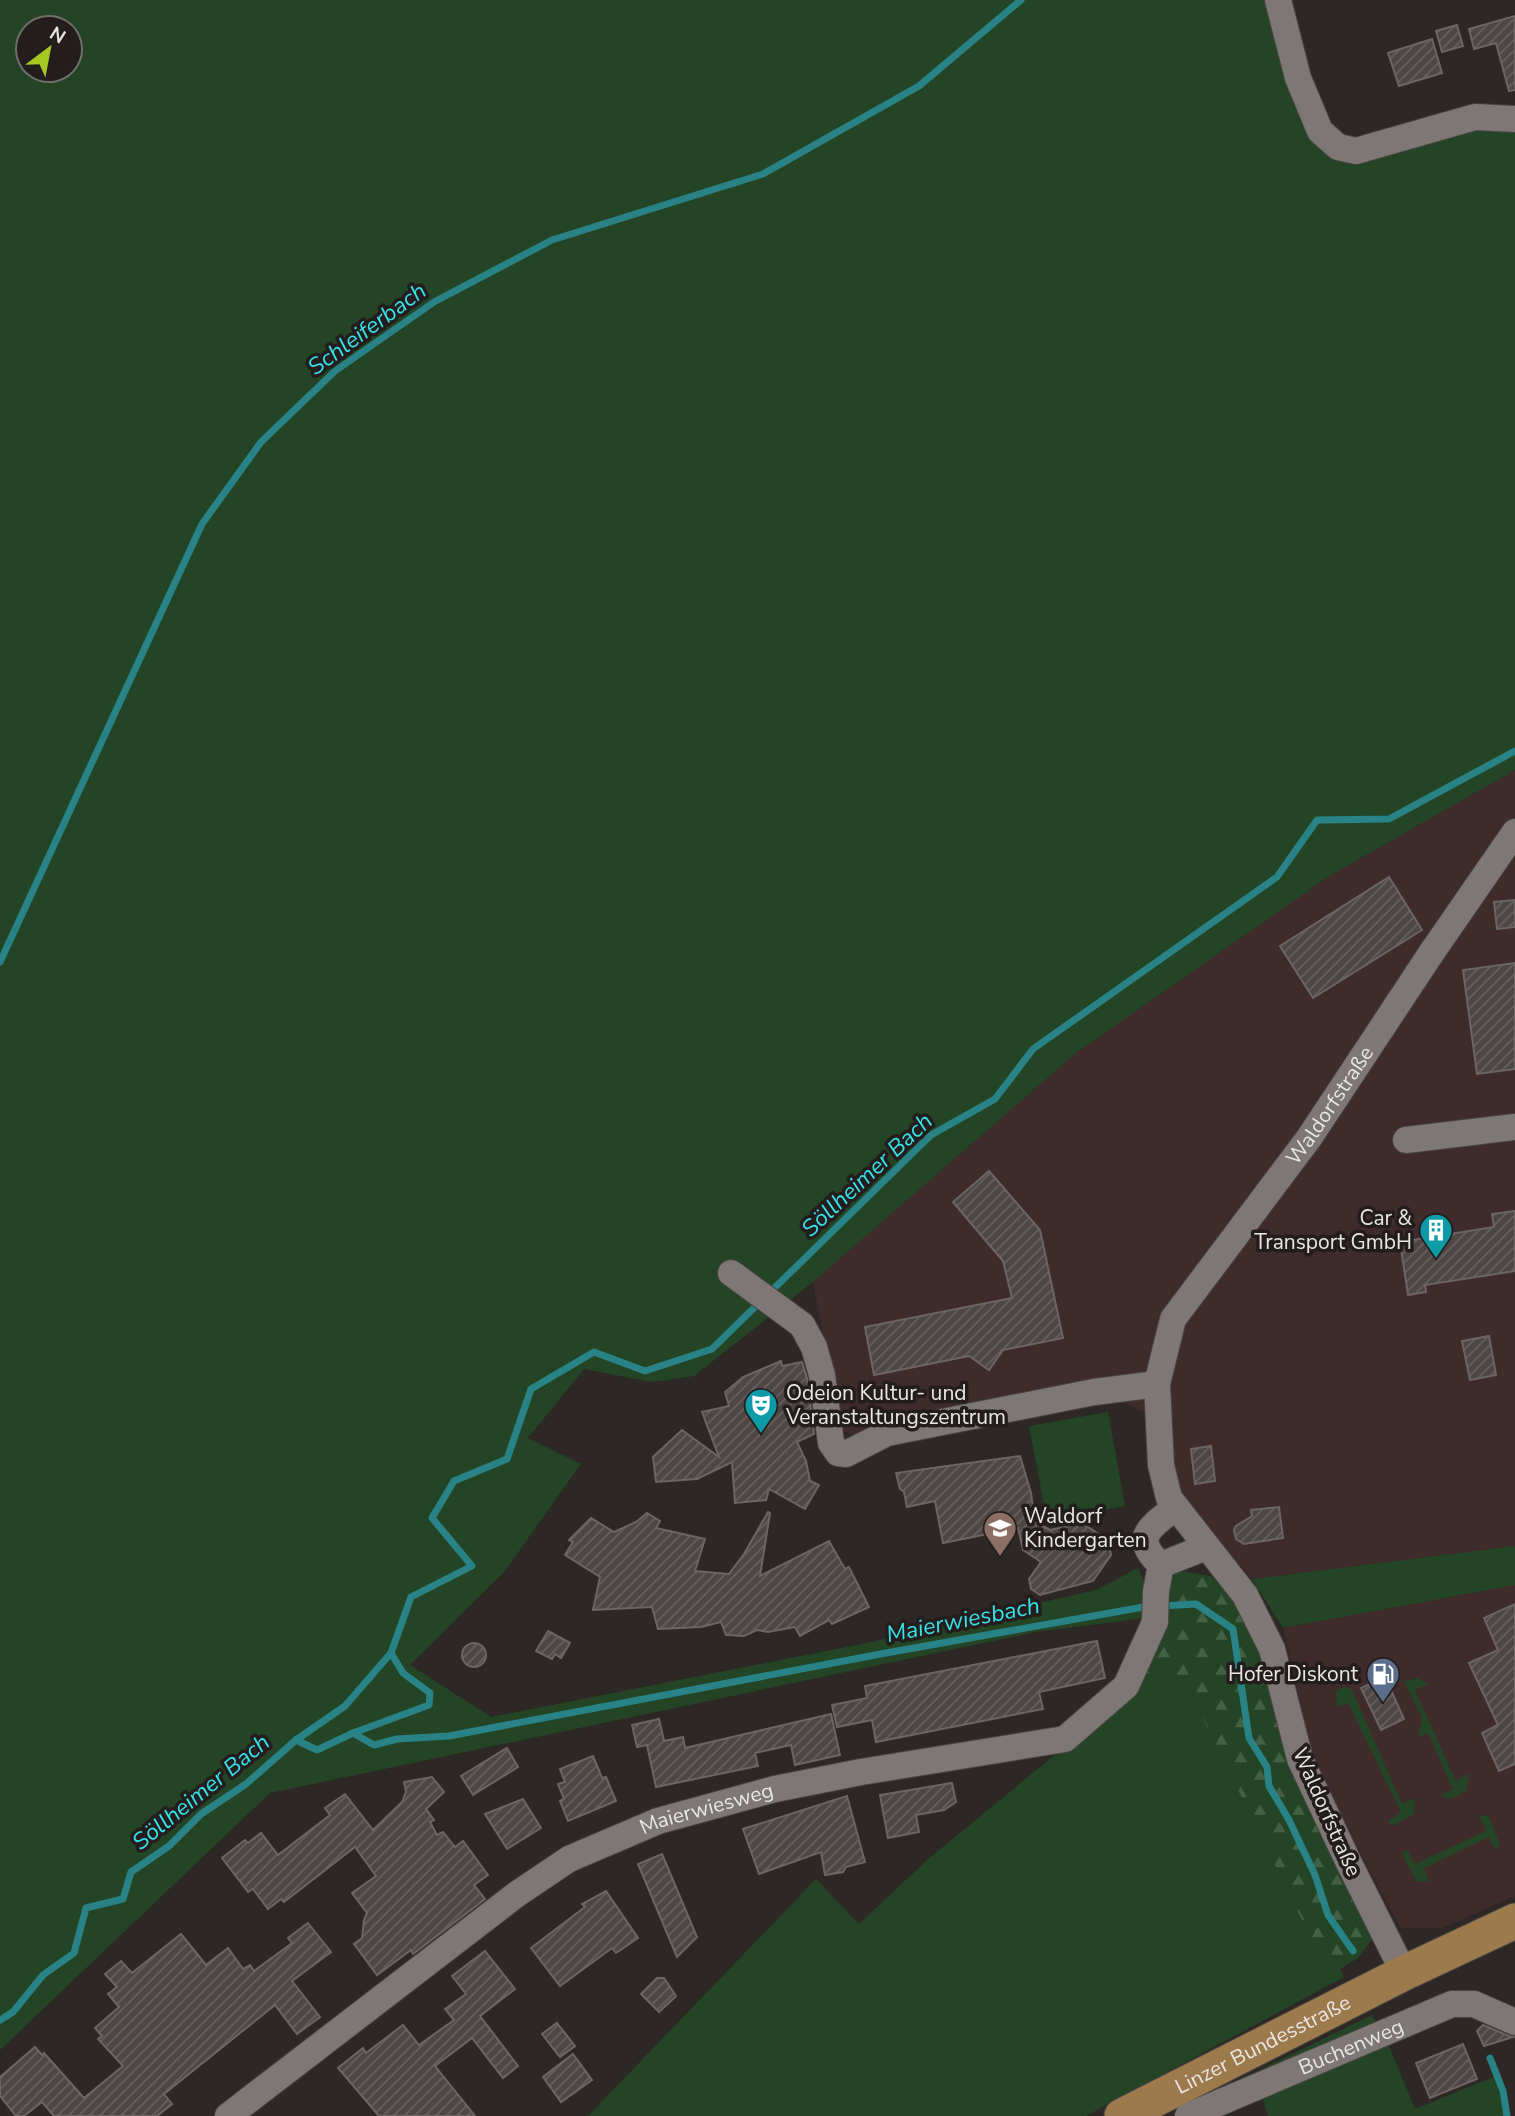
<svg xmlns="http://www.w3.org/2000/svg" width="1515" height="2116" font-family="'Nunito Sans',sans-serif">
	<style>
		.commercial { fill: #3f2b2b }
		.grass { fill: #244525; fill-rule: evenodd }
		.forest { fill: url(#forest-firs) }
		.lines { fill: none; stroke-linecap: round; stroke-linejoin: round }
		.stream { stroke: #298285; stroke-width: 7 }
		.building { fill: url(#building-hatch); stroke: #6b6563; stroke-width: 2 }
		.minor-casing { stroke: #484442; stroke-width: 28 }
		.major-casing { stroke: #484442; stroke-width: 37 }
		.minor { stroke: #7d7775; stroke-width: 26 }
		.major { stroke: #9c7a4c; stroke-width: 35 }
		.labels { text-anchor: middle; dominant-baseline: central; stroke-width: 7; stroke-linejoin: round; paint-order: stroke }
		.street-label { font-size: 21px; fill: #e9e6e4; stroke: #231e1d }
		.poi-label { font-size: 21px; fill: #e9e6e4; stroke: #231e1d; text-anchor: end }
		.water-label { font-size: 23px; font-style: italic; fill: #36e2e9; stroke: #231e1d }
	</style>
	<defs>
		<pattern id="forest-firs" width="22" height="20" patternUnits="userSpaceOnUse" patternTransform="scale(1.75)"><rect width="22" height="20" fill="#244525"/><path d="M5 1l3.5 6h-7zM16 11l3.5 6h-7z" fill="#446044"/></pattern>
		<pattern id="building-hatch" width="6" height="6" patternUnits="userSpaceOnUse" patternTransform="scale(1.75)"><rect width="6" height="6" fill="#4c4645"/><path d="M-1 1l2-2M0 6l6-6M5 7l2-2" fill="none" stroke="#666160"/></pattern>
	</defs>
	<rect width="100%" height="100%" fill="#2d2826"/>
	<g class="commercial">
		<path d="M1515 770V1546L1252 1579 1181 1497 1172 1451 1174 1422 1139 1411 1117 1398 877 1444 841 1430 813 1282 1076 1053 1331 875Z"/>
		<path d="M1515 1585V1896L1443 1928H1400L1315 1766 1283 1628Z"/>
	</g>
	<g class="grass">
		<path d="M0 0H1272L1336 153 1449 129 1515 125V770L1331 875 1076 1053 813 1282 694 1376 652 1382 584 1369 528 1438 581 1464 504 1572 410 1665 491 1717 867 1643 1096 1590 1138 1568 1159 1616 1036 1632 270 1793 0 2050ZM28 28H70V70H28Z"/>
		<path d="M1108 1412 1125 1506 1047 1520 1029 1426Z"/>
		<path d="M1515 1546V1585L1283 1628 1252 1579Z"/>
		<path d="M1143 1673 1182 1676 1323 1962 1340 1969 1344 1977 1086 2116H588L816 1879 859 1924 927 1860 1130 1693Z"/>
		<path d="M1418 1678 1429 1684 1415 1690 1456 1781 1469 1773 1467 1790 1452 1799 1440 1796 1453 1789 1428 1733 1418 1737 1422 1717 1404 1681Z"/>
		<path d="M1344 1686 1352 1690 1402 1804 1415 1798 1414 1814 1392 1826 1388 1821 1401 1812 1348 1703 1337 1707 1336 1691Z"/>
		<path d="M1488 1815 1500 1843 1495 1850 1489 1837 1424 1868 1429 1881 1417 1882 1402 1854 1407 1849 1415 1864 1486 1831 1479 1816Z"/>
		<path d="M1372 2015 1389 2046 1415 2109 1496 2076 1504 2116H1268L1263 2099 1202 2098Z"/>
	</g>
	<path class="forest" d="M1180 1571 1211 1576 1231 1596 1264 1661 1287 1755 1372 1939 1358 1958 1340 1969 1323 1963 1182 1676 1143 1673 1149 1591Z"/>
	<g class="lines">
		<g class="stream">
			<path d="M0 962 202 524 261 442 335 371 434 302 552 240 763 174 919 86 1021 0"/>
			<path d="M1161 1606 1196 1604 1233 1629 1249 1738 1267 1767 1269 1786 1289 1820 1315 1875 1328 1915 1353 1951"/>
			<path d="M353 1733 374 1745 397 1739 449 1736 886 1653 1149 1606"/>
			<path d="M296 1740 317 1750 353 1733 429 1705 430 1693 403 1673 391 1653"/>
			<path d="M0 2020 13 2012 43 1975 74 1953 86 1908 123 1899 131 1872 169 1846 201 1814 246 1784 296 1740 345 1706 391 1653 411 1597 472 1566 432 1518 454 1481 507 1459 531 1389 594 1352 645 1371 712 1349 931 1135 995 1099 1033 1049 1277 877 1317 820 1389 819 1515 751"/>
			<path d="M1490 2058 1503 2091 1507 2116"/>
		</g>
	</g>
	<g class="building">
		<path d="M1515 16V90L1509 91 1496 43 1474 49 1469 29Z"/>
		<path d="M1457 25 1463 46 1442 52 1436 31Z"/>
		<path d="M1432 39 1442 73 1399 86 1388 53Z"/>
		<path d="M1389 877 1422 930 1313 998 1280 946Z"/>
		<path d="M1515 900V927L1497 929 1494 902Z"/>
		<path d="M1515 963V1069L1477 1074 1463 970Z"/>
		<path d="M989 1171 1040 1230 1063 1338 1003 1350 989 1370 969 1356 874 1375 865 1327 1012 1298 1003 1261 953 1202Z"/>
		<path d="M1515 1211V1271L1425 1285 1426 1292 1408 1295 1400 1242 1494 1227 1492 1214Z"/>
		<path d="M1489 1336 1496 1375 1470 1380 1462 1341Z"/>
		<path d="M781 1361 782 1366 802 1362 807 1378 814 1434 797 1442 806 1461 810 1481 819 1485 805 1509 769 1489 766 1500 735 1503 732 1462 697 1479 656 1482 653 1457 682 1430 719 1457 702 1412 729 1406 725 1392 743 1377Z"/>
		<path d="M1211 1446 1215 1481 1195 1484 1191 1449Z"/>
		<path d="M1020 1456 1031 1493 1035 1522 1050 1530 1082 1523 1108 1540 1111 1555 1093 1581 1040 1595 1031 1589 1029 1579 1041 1562 1023 1550 1018 1528 943 1543 935 1501 907 1507 904 1492 900 1489 896 1473Z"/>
		<path d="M1279 1507 1283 1538 1244 1544 1236 1539 1234 1530 1236 1526 1252 1516 1251 1510Z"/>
		<path d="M768 1512 770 1513 760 1576 829 1541 845 1569 849 1567 869 1607 832 1624 829 1620 800 1636 795 1627 768 1632 757 1630 744 1636 726 1635 721 1622 701 1627 658 1629 652 1607 593 1610 600 1577 565 1555 573 1542 569 1540 591 1518 614 1532 636 1522 647 1513 660 1521 656 1528 705 1539 695 1571 729 1574 744 1554Z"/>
		<path d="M1515 1604V1764L1499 1771 1482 1733 1498 1725 1469 1663 1498 1650 1484 1618Z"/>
		<path d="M548 1631 570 1643 561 1658 555 1654 552 1659 536 1651Z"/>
		<path d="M1097 1641 1105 1678 1039 1692 1043 1709 876 1742 872 1720 837 1727 832 1705 867 1698 865 1686Z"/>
		<circle cx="474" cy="1655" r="12"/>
		<path d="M1385 1677 1404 1719 1381 1730 1361 1688Z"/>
		<path d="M831 1714 840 1755 795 1765 791 1745 755 1753 758 1766 656 1787 647 1745 637 1747 632 1725 659 1719 664 1741 683 1737 685 1748Z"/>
		<path d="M507 1748 518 1767 473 1795 461 1776Z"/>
		<path d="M593 1756 602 1778 606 1777 616 1801 568 1821 560 1801 564 1799 558 1784 565 1782 560 1769Z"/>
		<path d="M432 1777 444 1792 426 1809 434 1820 430 1822 437 1835 443 1832 455 1847 463 1841 488 1875 474 1885 485 1899 413 1954 411 1950 377 1975 354 1944 362 1938 364 1920 367 1913 352 1893 376 1876 355 1847 284 1902 281 1899 268 1909 253 1889 248 1892 222 1858 245 1840 248 1843 261 1833 278 1855 330 1815 325 1808 345 1794 373 1830 402 1802 406 1792 404 1782Z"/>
		<path d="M952 1783 956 1802 944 1810 916 1815 919 1832 888 1838 880 1795Z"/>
		<path d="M847 1796 865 1862 846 1867 843 1872 825 1875 821 1852 759 1874 743 1829Z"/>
		<path d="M523 1799 541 1828 507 1849 485 1814Z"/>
		<path d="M662 1854 697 1937 677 1957 638 1864Z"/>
		<path d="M606 1891 638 1938 616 1953 612 1948 560 1986 531 1948 585 1907 582 1904Z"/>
		<path d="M308 1923 331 1952 292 1981 320 2017 297 2034 275 2005 164 2094 172 2104 157 2116H54L42 2102 24 2116H16L0 2096V2077L35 2047 42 2055 44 2053 84 2098 123 2066 98 2039 102 2036 95 2028 119 2007 108 1994 117 1987 105 1974 121 1961 132 1973 181 1934 206 1965 228 1948 243 1969 250 1965 254 1971 292 1943 288 1938Z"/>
		<path d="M485 1951 515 1989 480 2016 518 2066 503 2078 472 2038 435 2066 475 2116H379L338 2068 363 2048 366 2053 403 2025 419 2045 454 2020 445 2009 466 1994 452 1976Z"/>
		<path d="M657 1978H664L676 1996 659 2012 641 1994Z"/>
		<path d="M557 2023 575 2046 560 2057 542 2034Z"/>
		<path d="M1483 2025 1509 2036 1513 2037 1484 2046 1477 2031Z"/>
		<path d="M1463 2044 1477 2079 1430 2098 1416 2063Z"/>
		<path d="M573 2054 592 2080 561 2102 543 2077Z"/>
	</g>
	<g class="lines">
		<defs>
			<g id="minor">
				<path d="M1278 0 1298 78 1320 131 1338 147 1356 151 1475 117 1515 119"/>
				<path d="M1406 1140 1515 1127"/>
				<path d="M731 1273 802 1325 814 1347 822 1375 831 1443 838 1453 846 1454 887 1433 1094 1392 1157 1384"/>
				<path d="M1161 1565C1131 1538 1150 1527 1175 1508"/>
				<path d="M1161 1565 1206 1547"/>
				<path id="s1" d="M1404 1973 1348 1861 1300 1759 1272 1649 1245 1595 1169 1498 1161 1465 1157 1384 1173 1319 1309 1138 1432 952 1515 832"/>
				<path id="s2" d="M228 2116 517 1894 569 1859 658 1821 775 1789 861 1772 1065 1739 1126 1686 1155 1622 1156 1591 1161 1565"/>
				<path id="s3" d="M1188 2116 1452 2004H1474L1515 2022"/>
			</g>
			<g id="major">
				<path id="s4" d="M1122 2116 1404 1973 1515 1921"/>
			</g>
		</defs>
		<use href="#minor" class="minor-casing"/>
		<use href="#major" class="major-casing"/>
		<use href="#minor" class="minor"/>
		<use href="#major" class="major"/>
	</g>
	<defs>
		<symbol id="building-pin" viewBox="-11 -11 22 30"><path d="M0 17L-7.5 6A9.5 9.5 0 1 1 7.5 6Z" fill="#0f9aa8" stroke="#231e1d"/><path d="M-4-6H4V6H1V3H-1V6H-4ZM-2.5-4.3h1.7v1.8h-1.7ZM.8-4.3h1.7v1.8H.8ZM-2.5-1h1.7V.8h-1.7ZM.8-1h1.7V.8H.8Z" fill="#fff"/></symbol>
		<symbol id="theatre-pin" viewBox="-11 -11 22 30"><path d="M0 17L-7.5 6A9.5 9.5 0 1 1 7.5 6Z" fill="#0f9aa8" stroke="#231e1d"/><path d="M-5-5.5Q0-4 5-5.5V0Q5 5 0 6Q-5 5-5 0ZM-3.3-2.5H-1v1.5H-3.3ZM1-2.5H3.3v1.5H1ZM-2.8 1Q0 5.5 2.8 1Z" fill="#fff"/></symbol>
		<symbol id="school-pin" viewBox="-11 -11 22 30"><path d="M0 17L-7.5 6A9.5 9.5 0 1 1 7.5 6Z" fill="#8d6e63" stroke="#231e1d"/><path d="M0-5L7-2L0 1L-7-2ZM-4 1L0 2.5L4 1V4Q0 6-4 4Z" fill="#fff"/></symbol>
		<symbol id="fuel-pin" viewBox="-11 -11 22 30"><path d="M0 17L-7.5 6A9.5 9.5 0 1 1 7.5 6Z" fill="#5c6f8a" stroke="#231e1d"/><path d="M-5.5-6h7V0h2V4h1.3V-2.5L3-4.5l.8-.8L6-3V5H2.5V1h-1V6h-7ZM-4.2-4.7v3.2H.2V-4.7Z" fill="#fff"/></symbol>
	</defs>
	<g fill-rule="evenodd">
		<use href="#building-pin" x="1417" y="1211" width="38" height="52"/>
		<use href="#theatre-pin" x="742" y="1386" width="38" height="52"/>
		<use href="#school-pin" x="981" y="1509" width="38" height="52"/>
		<use href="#fuel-pin" x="1364" y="1655" width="38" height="52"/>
	</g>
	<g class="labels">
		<g class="street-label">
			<text stroke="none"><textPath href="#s1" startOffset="982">Waldorfstraße</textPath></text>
			<text stroke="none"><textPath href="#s2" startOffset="574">Maierwiesweg</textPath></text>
			<text transform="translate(1327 1812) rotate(66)">Waldorfstraße</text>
			<text stroke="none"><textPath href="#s4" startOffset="158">Linzer Bundesstraße</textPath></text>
			<text stroke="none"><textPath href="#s3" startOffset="177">Buchenweg</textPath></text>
		</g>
		<g class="poi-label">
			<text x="1412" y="1218">Car &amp;<tspan x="1412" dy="24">Transport GmbH</tspan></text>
			<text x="786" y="1393" text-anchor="start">Odeion Kultur- und<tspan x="786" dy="24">Veranstaltungszentrum</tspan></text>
			<text x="1024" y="1516" text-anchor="start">Waldorf<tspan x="1024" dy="24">Kindergarten</tspan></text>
			<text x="1358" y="1674">Hofer Diskont</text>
		</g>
		<g class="water-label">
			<text transform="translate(367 329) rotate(-36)">Schleiferbach</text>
			<text transform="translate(867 1175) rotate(-43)">Söllheimer Bach</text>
			<text transform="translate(963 1620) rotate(-11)">Maierwiesbach</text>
			<text transform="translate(201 1792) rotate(-39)">Söllheimer Bach</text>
		</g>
	</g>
	<g transform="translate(49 49) rotate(32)"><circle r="33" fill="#231e1d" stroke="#726e6d" stroke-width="2"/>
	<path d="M0-5L12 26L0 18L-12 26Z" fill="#a6c821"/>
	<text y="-10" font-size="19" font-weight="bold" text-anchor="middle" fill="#e9e6e4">N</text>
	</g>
</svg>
